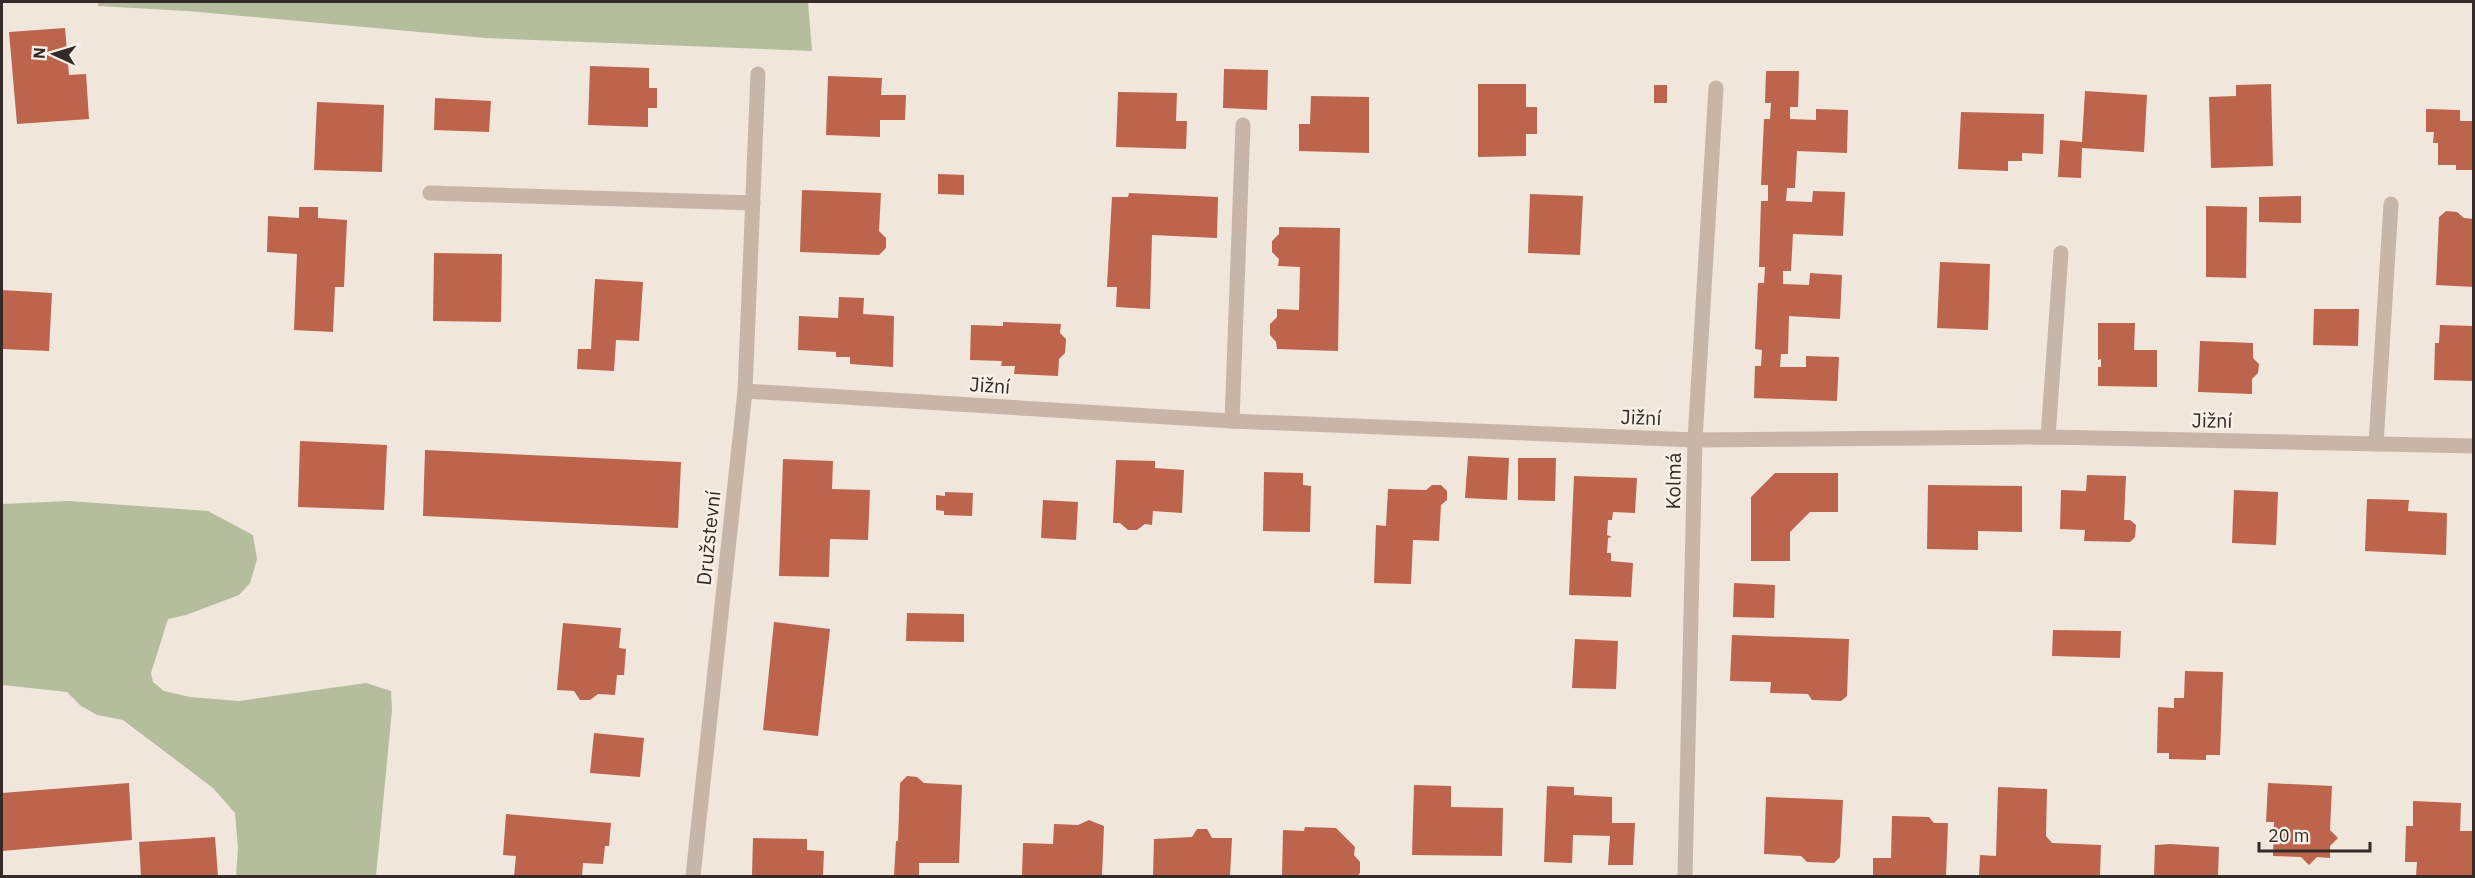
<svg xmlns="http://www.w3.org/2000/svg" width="2475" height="878" font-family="'IBM Plex Sans',sans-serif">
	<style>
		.green { fill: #b4be9d }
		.building { fill: #bd644c }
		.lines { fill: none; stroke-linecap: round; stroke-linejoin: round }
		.street { stroke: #c7b5a8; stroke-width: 15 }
		.labels { text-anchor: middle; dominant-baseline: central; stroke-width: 5; stroke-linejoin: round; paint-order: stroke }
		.street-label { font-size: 20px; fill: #342b28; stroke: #f8f0e7 }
	</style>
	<rect width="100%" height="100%" fill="#f0e6dc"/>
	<g class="green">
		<path d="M98 2H808L812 51 485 38 187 11 98 6Z"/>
		<path d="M69 501 208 511 253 535 257 559 250 583 239 595 186 615 168 619 151 673 153 682 164 691 190 697 239 701 366 683 391 691 392 710 376 876H236L238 848 235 813 213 788 123 720 97 715 81 706 67 692 2 685V504Z"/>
	</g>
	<g class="building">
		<path d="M65 28 69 75 86 74 89 119 17 124 9 32Z"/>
		<path d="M590 66 649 68V88H657V108H648V127L588 125Z"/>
		<path d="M1224 69 1268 70 1267 110 1223 108Z"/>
		<path d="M1766 71H1799L1798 107H1790V119L1816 120V109L1848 110 1847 153 1797 151 1795 188H1787L1786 201 1812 202 1813 191 1845 192 1843 236 1793 234 1791 271H1783V284L1809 285 1810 273 1842 275 1840 319 1789 316 1788 354H1781L1780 367H1806V356L1839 357 1837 401 1754 398 1755 366H1761L1762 350 1755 349 1758 283H1764L1765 267H1759L1761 201H1768V185H1761L1764 119H1770L1771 103H1765Z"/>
		<path d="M828 76 882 78 881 95H906L905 120H880V137L826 135Z"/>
		<path d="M1478 84H1526V107H1537V134H1526V156L1478 157Z"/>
		<path d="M2271 84 2273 166 2211 168 2209 97 2236 96V85Z"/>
		<rect x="1654" y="85" width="13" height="18"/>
		<path d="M2085 91 2147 95 2144 152 2082 148 2081 178 2058 177 2060 140 2082 142Z"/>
		<path d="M1118 92 1177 93 1176 121H1187L1186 149 1116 147Z"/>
		<path d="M1311 96 1369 97V153L1299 151V124H1310Z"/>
		<path d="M435 98 491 101 489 132 434 130Z"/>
		<path d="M317 102 384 105 382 172 314 170Z"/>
		<path d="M2426 109 2460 110V121H2474L2473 170H2456V165H2438V143H2433L2434 132H2426Z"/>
		<path d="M1961 112 2044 114 2043 154 2022 153V161H2008V171L1958 169Z"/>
		<path d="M938 174 964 175V195L938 194Z"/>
		<path d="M802 190 881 193 879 231 886 238V248L879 255 800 252Z"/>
		<path d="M1129 193 1218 197 1217 238 1152 235 1150 309 1116 307 1117 287H1107L1112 197H1128Z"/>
		<path d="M1530 194 1583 196 1580 255 1528 253Z"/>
		<path d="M2301 196V223L2259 222V197Z"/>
		<path d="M2206 206 2247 207 2246 278 2206 277Z"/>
		<path d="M299 207H318V218L347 220 344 287H335L333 332 294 330 297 254 267 252 268 216 299 218Z"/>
		<path d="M2446 211 2457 212 2464 218 2474 219V287L2436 285 2439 217Z"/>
		<path d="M1279 227 1340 228 1338 351 1277 349 1276 342 1270 335V324L1277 317V309L1299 310 1300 267 1278 266 1279 259 1272 252V241L1279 234Z"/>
		<path d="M434 253 502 254 501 322 433 321Z"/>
		<path d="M1940 262 1990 264 1988 330 1937 328Z"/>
		<path d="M595 279 643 282 639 341 616 340 614 371 577 369 578 349H591Z"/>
		<path d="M2 290 52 293 49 351 2 349Z"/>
		<path d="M839 297 864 298 863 314 894 316 893 367 850 364V357H836V352L798 350 799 316 838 318Z"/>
		<path d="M2314 309H2359L2358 346 2313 345Z"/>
		<path d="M1003 322 1061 324 1060 333 1066 339 1065 353 1059 359 1058 376 1014 374 1015 366H1001L1002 361 970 360 971 325 1003 326Z"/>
		<path d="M2098 323H2135L2134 350H2157V387L2098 386V367H2101V359L2098 360Z"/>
		<path d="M2440 325 2474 326V381L2434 380 2435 343H2439Z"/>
		<path d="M2200 341 2253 343V358L2259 364 2258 373 2252 379V394L2198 392Z"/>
		<path d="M300 441 387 445 384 510 298 507Z"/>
		<path d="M425 450 681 462 678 528 423 516Z"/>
		<path d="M1468 456 1509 458 1507 500 1465 498Z"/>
		<path d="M1518 458H1556L1555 501 1518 500Z"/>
		<path d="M783 459 833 461 832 489 870 490 868 540 830 539 829 577 779 576Z"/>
		<path d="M1116 460 1155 461V468L1184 470 1182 513 1153 511 1152 525 1145 524 1137 530H1128L1120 523H1113Z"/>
		<path d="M1264 472 1303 473V485L1311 486 1310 532 1263 531Z"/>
		<path d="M1775 473H1838V512H1810L1790 532V561H1751V497Z"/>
		<path d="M2087 475 2126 476 2124 520H2130L2136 525 2135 537 2130 542 2084 541 2085 530 2060 529 2061 490 2086 491Z"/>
		<path d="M1574 476 1637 478 1635 513 1613 512 1612 520H1608L1607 535 1612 537 1608 538 1607 553H1611V561L1633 563 1631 597 1569 595Z"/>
		<path d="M1432 485H1441L1447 491V500L1441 505 1439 541 1413 540 1411 584 1374 583 1376 525 1386 526 1388 489 1426 490Z"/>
		<path d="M1928 485 2022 486V532L1978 531V550L1927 549Z"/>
		<path d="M2234 490 2278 492 2276 545 2232 543Z"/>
		<path d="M945 492 973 493 972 516 944 515V511L936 510V495L945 496Z"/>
		<path d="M2367 499 2409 500 2408 511 2447 513 2446 555 2365 551Z"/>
		<path d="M1043 500 1078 502 1076 540 1041 538Z"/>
		<path d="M1734 583 1775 585 1774 618 1733 617Z"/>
		<path d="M907 613 964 614V642L906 641Z"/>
		<path d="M774 622 830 629 818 736 763 730Z"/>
		<path d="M563 623 621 628 619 648 626 649 624 675H617L615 695 598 694 590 700H580L574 691 557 690Z"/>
		<path d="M2053 630 2121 631 2120 658 2052 656Z"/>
		<path d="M1732 635 1849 639 1847 696 1841 701 1812 700 1808 694 1770 693 1771 682 1730 681Z"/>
		<path d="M1575 639 1618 641 1616 689 1572 688Z"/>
		<path d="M2185 671 2223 672 2220 755H2206V760L2169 759V753H2157L2158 707 2174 708V698H2184Z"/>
		<path d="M594 733 644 738 640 777 590 773Z"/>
		<path d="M907 776 917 777 924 783 962 785 959 863H919V876H894L896 841H898L900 783Z"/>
		<path d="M129 783 132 840 2 851V793Z"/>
		<path d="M2268 783 2332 786 2330 830 2338 838 2330 846V858L2317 857 2309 865 2301 857 2273 856 2274 822H2266Z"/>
		<path d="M1414 785 1451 786V807L1503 808 1502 856 1412 855Z"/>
		<path d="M1547 786 1574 787V795L1612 797V823H1635L1633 865H1608L1610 836 1573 835 1572 863 1544 862Z"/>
		<path d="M1998 787 2047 789 2046 836 2052 843 2101 845 2100 876H1979L1980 855 1996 856Z"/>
		<path d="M1766 797 1843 800 1840 857 1834 863 1807 862 1801 856 1764 854Z"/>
		<path d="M2413 801 2461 803 2460 831H2474V876H2416L2417 862H2405L2406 826H2413Z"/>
		<path d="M506 814 611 823 609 846H605L603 864 583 863 582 876H514L516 856 503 855Z"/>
		<path d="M1892 816 1929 817 1934 823H1948L1946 876H1873V858H1891Z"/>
		<path d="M1089 820 1104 826 1102 876H1022L1023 843 1053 844 1054 824 1078 825Z"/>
		<path d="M1305 827 1336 828 1355 847 1354 855 1360 862V873L1357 876H1282L1283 830 1304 831Z"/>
		<path d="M1197 829H1207L1212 838H1232L1230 876H1153L1154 839 1192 837Z"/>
		<path d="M215 837 218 876H141L139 842Z"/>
		<path d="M753 838 807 839V850L824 851 823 876H752Z"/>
		<path d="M2170 844 2219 847 2218 876H2154L2155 845Z"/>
	</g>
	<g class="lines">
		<g class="street">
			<path d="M430 193 753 203"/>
			<path d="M745 391 1232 421 1695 440 2048 437 2474 446"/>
			<path d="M1232 421 1243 125"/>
			<path d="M2048 437 2061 253"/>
			<path d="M2376 444 2391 204"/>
			<path d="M693 876 745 391 758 74"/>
			<path d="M1685 876 1695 440 1716 88"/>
		</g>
	</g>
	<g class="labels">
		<g class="street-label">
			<text transform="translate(990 385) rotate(4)">Jižní</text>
			<text transform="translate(1641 417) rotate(2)">Jižní</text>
			<text transform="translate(2212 420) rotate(1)">Jižní</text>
			<text transform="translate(1673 481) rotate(-89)">Kolmá</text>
			<text transform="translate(708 538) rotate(-84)">Družstevní</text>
		</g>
	</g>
	<rect width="2475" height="878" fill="none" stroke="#342b28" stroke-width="6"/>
	<g transform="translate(54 54) rotate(274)" stroke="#f8f0e7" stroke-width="4.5" paint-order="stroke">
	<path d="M0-4.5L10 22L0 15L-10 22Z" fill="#342b28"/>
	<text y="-9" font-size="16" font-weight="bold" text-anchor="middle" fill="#342b28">N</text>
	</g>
	<path d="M2259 842v9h111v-9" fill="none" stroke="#342b28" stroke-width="3"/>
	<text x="2268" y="842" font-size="18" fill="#342b28" stroke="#f8f0e7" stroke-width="4.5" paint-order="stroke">20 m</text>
</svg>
